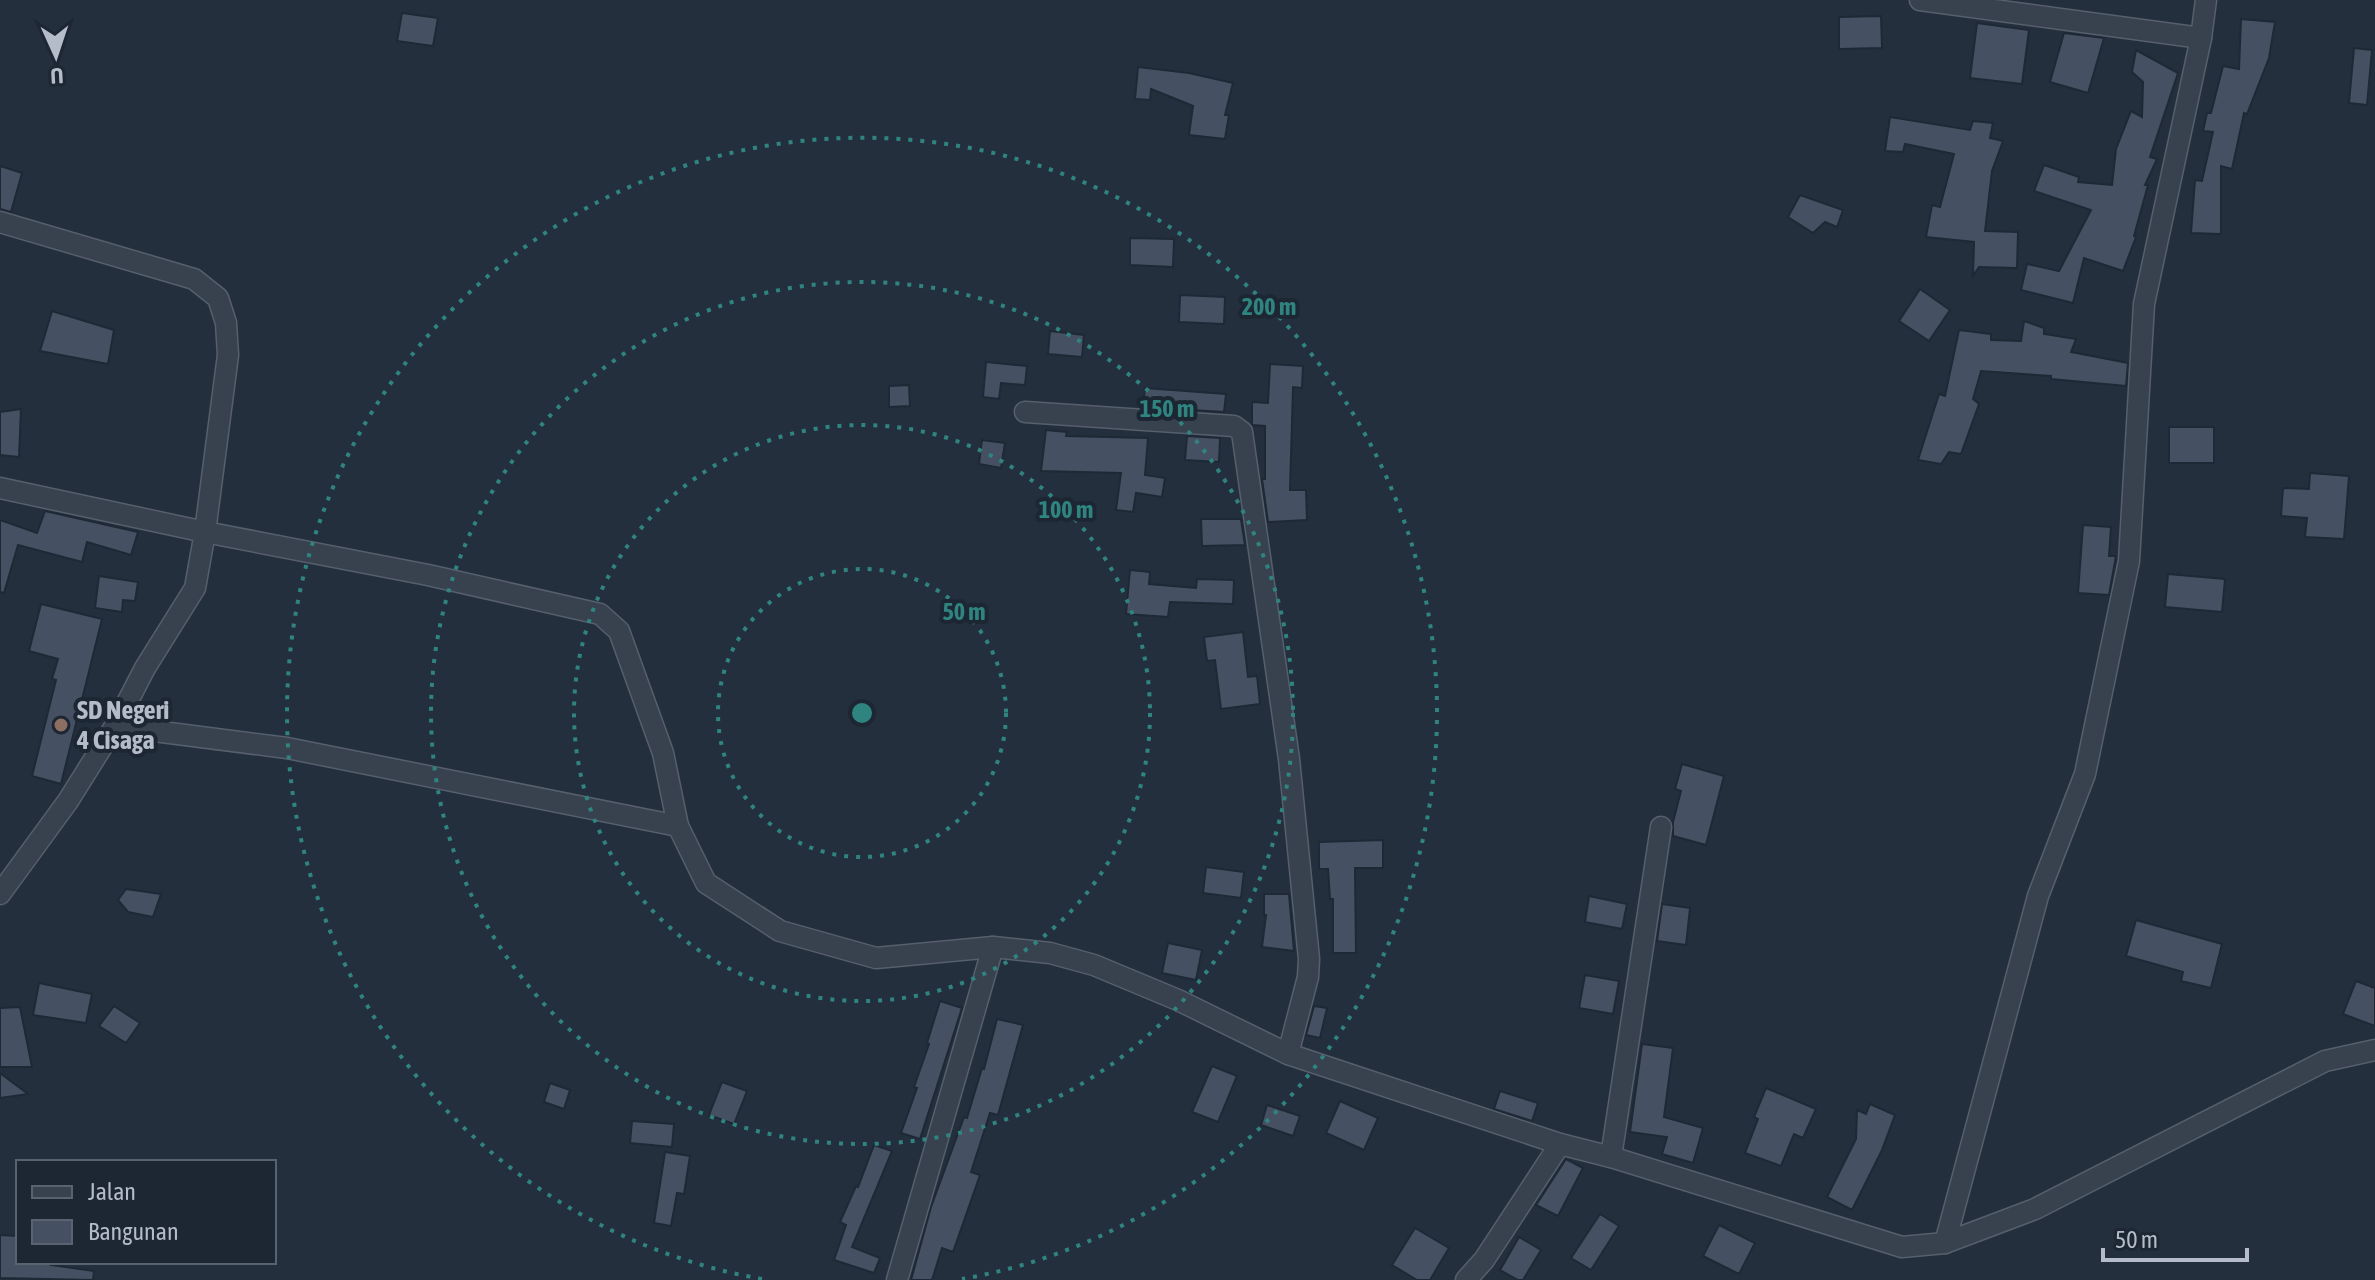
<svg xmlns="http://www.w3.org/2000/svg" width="2375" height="1280" font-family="'Asap Condensed',sans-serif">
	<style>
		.building { fill: #455162; stroke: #1f2835; stroke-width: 2 }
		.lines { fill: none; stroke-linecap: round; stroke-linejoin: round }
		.street-casing { stroke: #565f6c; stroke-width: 23 }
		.street { stroke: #38414e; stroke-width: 20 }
		.ring { fill: none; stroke: #308480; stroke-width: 4; stroke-dasharray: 4 8 }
		.education-dot { fill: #8d6e63; stroke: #1d2633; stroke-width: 3 }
		.labels { text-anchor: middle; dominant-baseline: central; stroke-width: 8; stroke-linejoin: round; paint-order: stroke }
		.poi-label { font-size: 26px; font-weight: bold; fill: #b4bcc9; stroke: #1d2633; text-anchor: start }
		.centre { fill: #308480; stroke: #1d2633; stroke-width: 4 }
		.ring-label { font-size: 24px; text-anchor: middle; font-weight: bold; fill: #308480; stroke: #1d2633; stroke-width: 8; stroke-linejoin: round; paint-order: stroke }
	</style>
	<rect width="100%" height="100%" fill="#242f3e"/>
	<g class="building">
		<path d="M402 13 438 18 433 46 397 41Z"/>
		<path d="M1881 16 1882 48 1839 49V17Z"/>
		<path d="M2241 19 2275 22 2269 58 2247 114 2244 113 2232 169 2221 166V234L2191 233 2195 180 2202 181 2213 132 2203 131 2207 113H2211L2223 66 2239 69Z"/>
		<path d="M1977 23 2029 30 2022 84 1970 78Z"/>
		<path d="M2064 33 2104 38 2088 93 2050 82Z"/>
		<path d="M2354 48 2372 50 2367 105 2349 103Z"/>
		<path d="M2136 50 2178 73 2150 157 2157 159 2145 185H2148L2134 236 2136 237 2123 271 2084 258 2073 303 2021 290 2027 264 2059 271 2091 210 2034 191 2044 165 2079 177 2078 182 2112 185 2116 149 2131 111 2142 117 2143 82 2132 72Z"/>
		<path d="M1138 67 1189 73 1233 83 1225 115H1229L1225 139 1189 135 1193 106 1151 89 1150 100 1135 99Z"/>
		<path d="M1890 117 1970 130 1973 121 1993 123 1990 138 2003 141 1992 171 1985 231 2018 232 2017 268 1979 267 1973 276 1974 242 1926 237 1932 205 1940 207 1954 154 1905 144 1903 152 1885 151Z"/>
		<path d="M0 166 22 173 11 212 0 209Z"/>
		<path d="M1800 195 1843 210 1837 227 1825 222 1813 233 1788 217Z"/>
		<path d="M1130 238 1174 239 1173 267 1130 265Z"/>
		<path d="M1920 289 1950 310 1929 341 1899 321Z"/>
		<path d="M1180 295 1225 297 1224 324 1179 322Z"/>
		<path d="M52 311 114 330 108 364 40 351Z"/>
		<path d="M2024 321 2044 328V334L2076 339 2071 352 2128 363 2126 386 2051 379V376L1981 371 1973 399 1979 404 1961 454 1949 452 1941 464 1918 460 1939 394 1945 396 1959 330 1991 334V340L2021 341Z"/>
		<path d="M1050 331 1084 335 1082 357 1048 354Z"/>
		<path d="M986 362 1027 366 1025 385 1001 383 999 399 983 397Z"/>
		<path d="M1270 364 1303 366 1302 388 1293 387 1290 490H1306L1307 520 1268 522 1262 479H1265V426L1252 425V402L1268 403Z"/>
		<path d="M909 385 910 406 889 407V386Z"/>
		<path d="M1145 388 1226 394 1224 412 1143 407Z"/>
		<path d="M21 409 19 457 0 455V412Z"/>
		<rect x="2169" y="427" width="45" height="36"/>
		<path d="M1046 430 1067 432 1066 436 1148 438 1145 475 1165 478 1162 497 1136 493 1133 512 1116 510 1121 473 1041 471Z"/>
		<path d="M1187 436 1220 438 1219 462 1185 460Z"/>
		<path d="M982 440 1005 443 1001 468 979 464Z"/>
		<path d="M2310 473 2349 476 2344 539 2305 537 2307 518 2281 516 2283 488 2309 489Z"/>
		<path d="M45 511 138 532 131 555 87 542 82 562 18 545 4 593 0 592V520L37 533Z"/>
		<path d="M1201 519H1241L1245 545 1202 546Z"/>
		<path d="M2083 525 2111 527 2109 556H2116L2109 595 2078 593Z"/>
		<path d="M1130 570 1150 572 1149 584 1196 588 1197 579 1234 580 1233 604 1170 602 1168 617 1126 614Z"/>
		<path d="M2168 574 2225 579 2222 612 2165 607Z"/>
		<path d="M99 576 138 582 135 601 123 600 122 612 95 608Z"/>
		<path d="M41 604 102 619 61 784 32 776 56 680 52 679 58 659 29 651Z"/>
		<path d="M1243 632 1248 677 1257 676 1260 704 1221 709 1215 660 1207 661 1204 637Z"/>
		<path d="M1682 764 1724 776 1706 845 1673 836V822L1681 791 1675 789Z"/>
		<path d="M1383 840V868H1355L1356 953H1333V899H1330L1328 869H1319V842Z"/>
		<path d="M1206 867 1244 872 1241 898 1203 893Z"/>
		<path d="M126 889 161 894 153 917 128 912 118 900Z"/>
		<path d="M1264 894H1289L1294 951 1262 947 1266 915H1264Z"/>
		<path d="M1589 896 1627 904 1622 929 1585 922Z"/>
		<path d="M1662 904 1690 908 1686 945 1657 941Z"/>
		<path d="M2136 920 2222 944 2211 988 2181 981 2183 972 2126 956Z"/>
		<path d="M1168 943 1202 950 1196 980 1162 973Z"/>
		<path d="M1585 975 1619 981 1613 1014 1579 1008Z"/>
		<path d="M2356 981 2375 988V1026L2343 1014Z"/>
		<path d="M39 983 92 994 86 1023 33 1015Z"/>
		<path d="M940 1001 962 1008 920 1139 901 1133 917 1088 914 1087 929 1044 927 1043Z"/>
		<path d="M114 1006 140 1023 126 1043 99 1026Z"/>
		<path d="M1314 1006 1327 1008 1320 1038 1306 1035Z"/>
		<path d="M20 1007 32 1067H0V1008Z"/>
		<path d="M997 1019 1023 1025 998 1115 990 1113 971 1172 980 1175 953 1252 942 1248 932 1280H911L931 1207 964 1117 967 1118 982 1068 984 1069Z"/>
		<path d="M1642 1044 1673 1048 1664 1117 1703 1128 1693 1163 1662 1154 1667 1137 1630 1132Z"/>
		<path d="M1212 1066 1237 1076 1218 1122 1192 1112Z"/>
		<path d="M0 1073 28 1094 0 1098Z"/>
		<path d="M722 1082 747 1091 734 1124 709 1115Z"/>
		<path d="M550 1083 570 1090 564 1109 544 1102Z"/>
		<path d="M1766 1088 1816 1109 1803 1138 1794 1134 1781 1166 1745 1153 1758 1119 1754 1117Z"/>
		<path d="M1500 1091 1538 1103 1532 1121 1494 1109Z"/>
		<path d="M1340 1101 1378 1118 1364 1150 1326 1133Z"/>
		<path d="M1870 1104 1895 1115 1882 1150 1852 1210 1827 1197 1856 1139 1857 1110 1866 1114Z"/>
		<path d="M1267 1105 1300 1116 1293 1136 1261 1125Z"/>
		<path d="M632 1121 674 1124 672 1147 630 1143Z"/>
		<path d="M874 1145 892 1151 852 1247 880 1258 874 1273 834 1260 846 1225 840 1222 856 1186 858 1187Z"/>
		<path d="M665 1152 690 1156 684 1194 677 1193 671 1226 654 1223Z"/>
		<path d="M1566 1159 1583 1168 1558 1216 1536 1205Z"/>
		<path d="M1600 1214 1619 1226 1591 1270 1571 1258Z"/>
		<path d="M1719 1225 1755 1243 1739 1274 1703 1256Z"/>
		<path d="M1415 1228 1449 1248 1430 1280H1417L1392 1265Z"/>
		<path d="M0 1235 18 1236V1262H52L51 1265 94 1271 93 1280 0 1278Z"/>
		<path d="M1519 1237 1541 1250 1523 1280H1518L1500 1270Z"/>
	</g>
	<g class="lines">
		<defs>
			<g id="street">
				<path d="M1920 0 2201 38"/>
				<path d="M0 222 194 279 218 298 226 323 228 355 205 532 195 588 145 668 115 726 68 801 0 894"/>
				<path d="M1025 412 1234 426 1242 432 1289 759 1309 959 1308 977 1288 1054"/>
				<path d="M0 488 205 532 428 575 600 614 619 631 663 753 678 826 706 883 780 931 876 958 993 947 1050 953 1094 965 1178 1000 1288 1054 1560 1144 1611 1157 1902 1247 1945 1243 2035 1209 2325 1061 2375 1050"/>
				<path d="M115 726 287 748 678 826"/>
				<path d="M1611 1157 1661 827"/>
				<path d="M1945 1243 2038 896 2085 774 2129 561 2144 304 2201 38 2206 0"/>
				<path d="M897 1280 993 947"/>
				<path d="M1466 1280 1484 1260 1560 1144"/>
			</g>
		</defs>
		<use href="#street" class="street-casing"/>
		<use href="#street" class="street"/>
	</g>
	<g class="ring">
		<circle cx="862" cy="713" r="144"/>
		<circle cx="862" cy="713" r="288"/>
		<circle cx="862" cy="713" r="431"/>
		<path d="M762 1279A575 575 0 1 1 962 1279"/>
	</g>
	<circle class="education-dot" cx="61" cy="725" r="8"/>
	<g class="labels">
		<g class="poi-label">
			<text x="77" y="710">SD Negeri<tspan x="77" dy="30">4 Cisaga</tspan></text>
		</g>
	</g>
	<circle cx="862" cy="713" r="12" class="centre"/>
	<g class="ring-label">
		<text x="1269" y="315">200 m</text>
		<text x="1167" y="417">150 m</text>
		<text x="1066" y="518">100 m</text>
		<text x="964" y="620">50 m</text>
	</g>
	<rect x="16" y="1160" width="260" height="104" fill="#1d2633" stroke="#59626f" stroke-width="2"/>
	<rect x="32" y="1186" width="40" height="12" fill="#38414e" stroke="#59626f" stroke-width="2"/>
	<text x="88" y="1200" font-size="24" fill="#b4bcc9">Jalan</text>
	<rect x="32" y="1220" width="40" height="24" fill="#455162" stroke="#59626f" stroke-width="2"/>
	<text x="88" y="1240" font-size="24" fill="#b4bcc9">Bangunan</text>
	<g transform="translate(56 56) rotate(177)" stroke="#1d2633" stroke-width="6" paint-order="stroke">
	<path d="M0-6L14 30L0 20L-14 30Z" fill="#b4bcc9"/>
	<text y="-12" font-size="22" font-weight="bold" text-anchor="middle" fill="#b4bcc9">U</text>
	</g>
	<path d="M2103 1248v12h144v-12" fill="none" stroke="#b4bcc9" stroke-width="4"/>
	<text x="2115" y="1248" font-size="24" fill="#b4bcc9" stroke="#1d2633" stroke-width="6" paint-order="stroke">50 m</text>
</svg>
